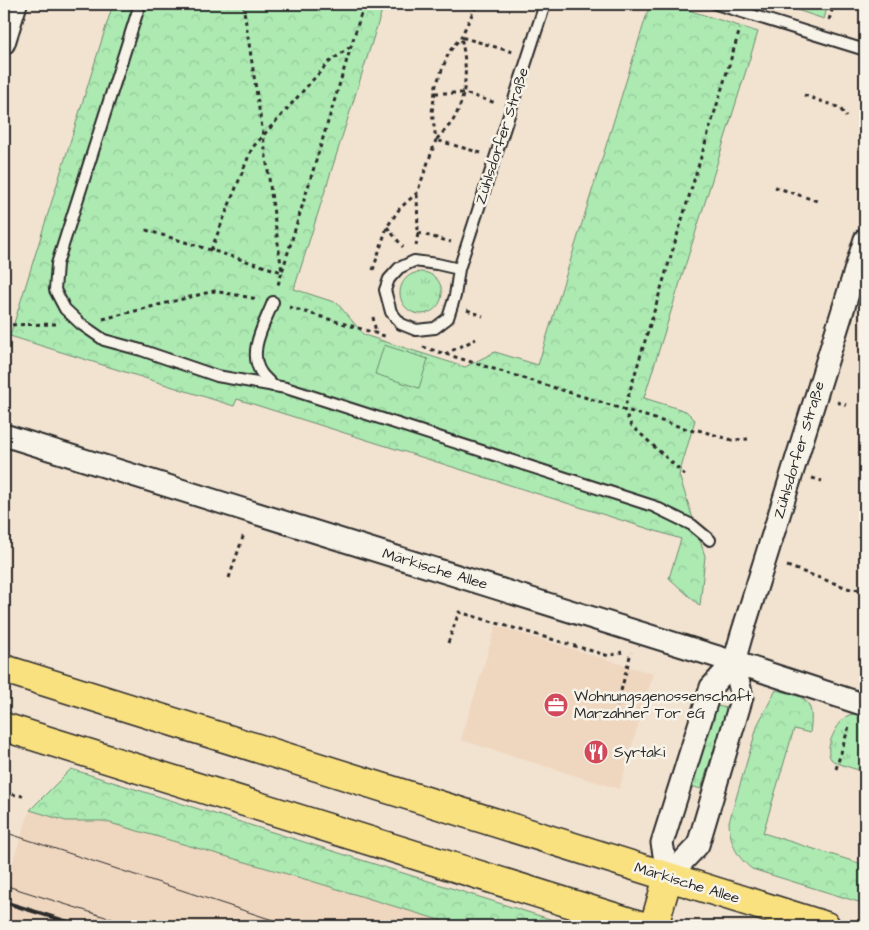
<svg xmlns="http://www.w3.org/2000/svg" width="869" height="930" font-family="'Architects Daughter',sans-serif">
	<style>
		.built { fill: #efd6bf }
		.grass { fill: url(#grass-tufts); stroke: #6c8a6e }
		.forest { fill: url(#forest-crowns); stroke: #6c8a6e }
		.garden { fill: #aceab2; stroke: #6c8a6e }
		.lines { fill: none; stroke-linecap: round; stroke-linejoin: round }
		.lane-casing { stroke: #2b2b2b; stroke-width: 14 }
		.street-casing { stroke: #2b2b2b; stroke-width: 25 }
		.primary-casing { stroke: #2b2b2b; stroke-width: 31 }
		.path { stroke: #2b2b2b; stroke-width: 3; stroke-dasharray: 4 4; stroke-linecap: butt }
		.lane { stroke: #f7f3e8; stroke-width: 10 }
		.street { stroke: #f7f3e8; stroke-width: 21 }
		.primary { stroke: #fae180; stroke-width: 28 }
		.tram { stroke: #2b2b2b; stroke-width: 1 }
		.rail { stroke: #2b2b2b; stroke-width: 4 }
		.labels { text-anchor: middle; dominant-baseline: central; stroke-width: 5; stroke-linejoin: round; paint-order: stroke }
		.street-label { font-size: 15px; fill: #2b2b2b; stroke: #f7f3e8 }
		.poi-label { font-size: 15px; fill: #2b2b2b; stroke: #f7f3e8; text-anchor: start }
	</style>
	<defs>
		<pattern id="grass-tufts" width="24" height="20" patternUnits="userSpaceOnUse" patternTransform="scale(1.25)"><rect width="24" height="20" fill="#aceab2"/><path d="M3 7l-1-3M5 7V3M7 7l1-3M15 17l-1-3M17 17v-4M19 17l1-3" fill="none" stroke="#94c999"/></pattern>
		<pattern id="forest-crowns" width="20" height="18" patternUnits="userSpaceOnUse" patternTransform="scale(1.25)"><rect width="20" height="18" fill="#aceab2"/><path d="M2 6a3 3 0 1 1 6 0M12 15a3 3 0 1 1 6 0" fill="none" stroke="#94c999"/></pattern>
	</defs>
	<rect width="100%" height="100%" fill="#f2e2d0"/>
	<filter id="ink" filterUnits="userSpaceOnUse"><feTurbulence type="fractalNoise" baseFrequency=".02" numOctaves="2"/><feDisplacementMap in="SourceGraphic" scale="10" xChannelSelector="R" yChannelSelector="G"/><feConvolveMatrix kernelMatrix="1 2 1 2 8 2 1 2 1" color-interpolation-filters="sRGB"/></filter>
	<g filter="url(#ink)">
		<g class="built">
			<path d="M496 626 653 674 619 789 461 740Z"/>
			<path d="M30 810 66 821H103L308 880 459 926H4V888Z"/>
		</g>
		<g class="grass">
			<path d="M799 4H828L824 19 797 10Z"/>
			<circle cx="421" cy="293" r="21"/>
			<path d="M717 706 727 708 701 789 691 786Z"/>
			<path d="M858 714 865 715 864 772C857 769 835 764 831 759 823 748 838 722 847 716 850 714 855 714 858 714Z"/>
		</g>
		<g class="forest">
			<path d="M113 4H384L294 289 337 303 364 335 465 367 495 352 538 365 650 4H669L758 32 644 398 686 411 695 420 679 475 705 556 700 606 669 578 681 539 237 399 234 406 10 336Z"/>
			<path d="M776 690C806 697 815 699 810 733L794 729 763 833 865 865V904L752 869C736 857 730 842 729 822L758 724Z"/>
			<path d="M71 769 572 926H459L308 880 103 821H66L30 810Z"/>
		</g>
		<path class="garden" d="M384 345 428 359 419 388 375 374Z"/>
		<g class="lines">
			<defs>
				<g id="lane">
					<path d="M140 4 57 264 55 290 65 309 81 324 104 340 141 350 217 376 286 388 653 506 692 525 710 540"/>
					<path d="M716 4 865 50"/>
					<path d="M459 269 437 264 414 261 399 268 389 279 385 290 391 312 401 324 416 330 435 328 448 318 455 296 459 269 545 4"/>
					<path d="M273 302C265 323 246 353 262 374 265 378 270 382 273 386"/>
				</g>
				<g id="street">
					<path d="M4 43 16 4"/>
					<path d="M4 435 734 662 865 705"/>
					<path d="M668 877 698 845 742 697 734 662 741 637 865 239"/>
					<path d="M668 877 662 843 711 687 734 662"/>
				</g>
				<g id="primary">
					<path d="M4 669 826 926"/>
					<path d="M4 727 643 926"/>
					<path d="M654 926 668 877"/>
				</g>
			</defs>
			<use href="#lane" class="lane-casing"/>
			<use href="#street" class="street-casing"/>
			<use href="#primary" class="primary-casing"/>
			<g class="path">
				<path d="M243 4 263 135 282 272 277 288"/>
				<path d="M862 4 865 5"/>
				<path d="M829 20 834 4"/>
				<path d="M435 93H464L496 103"/>
				<path d="M804 95 840 108 846 117"/>
				<path d="M481 153 436 140C443 132 452 124 456 115 468 90 467 63 461 37L513 52"/>
				<path d="M775 187 820 202"/>
				<path d="M387 227 403 247"/>
				<path d="M146 230 282 272 364 4"/>
				<path d="M418 233 451 242"/>
				<path d="M416 246 418 233 417 193"/>
				<path d="M211 250 252 148 328 63 350 47"/>
				<path d="M373 270 387 227 400 208 417 193 436 140 432 112 436 85 449 52 461 37 477 4"/>
				<path d="M289 307 388 337"/>
				<path d="M467 310 483 316"/>
				<path d="M373 317 376 333"/>
				<path d="M103 319 214 291 258 299"/>
				<path d="M4 325 57 324"/>
				<path d="M423 347 697 432"/>
				<path d="M445 354 476 339"/>
				<path d="M837 402 846 405"/>
				<path d="M698 430 732 440 748 439"/>
				<path d="M685 475 631 425 624 410 740 29"/>
				<path d="M812 478 822 481"/>
				<path d="M787 566 853 590 865 588"/>
				<path d="M229 578 244 534"/>
				<path d="M448 643 459 612 609 656 622 652"/>
				<path d="M615 714 631 652"/>
				<path d="M836 769 850 723"/>
				<path d="M4 793 23 796"/>
			</g>
			<use href="#lane" class="lane"/>
			<use href="#street" class="street"/>
			<use href="#primary" class="primary"/>
			<g class="tram">
				<path d="M4 832 291 926"/>
				<path d="M4 885 134 926"/>
			</g>
			<path class="rail" d="M4 902 81 926"/>
		</g>
	</g>
	<defs>
		<symbol id="office-disc" viewBox="-11 -11 22 22"><circle r="9.5" fill="#d1495b" stroke="#f7f3e8"/><path d="M-6-3h4V-5.5h4V-3h4V5H-6ZM-1-4.5V-3h2v-1.5ZM-6 0V1H6V0Z" fill="#fff"/></symbol>
		<symbol id="restaurant-disc" viewBox="-11 -11 22 22"><circle r="9.5" fill="#d1495b" stroke="#f7f3e8"/><path d="M-5-6h1v4h1v-4h1v4h1v-4h1v5L-1.5 .5V6h-2V.5L-5-1ZM5-6V6H3V1.5H1.5Q1.5-4 5-6Z" fill="#fff"/></symbol>
	</defs>
	<g fill-rule="evenodd">
		<use href="#office-disc" x="542" y="691" width="28" height="28"/>
		<use href="#restaurant-disc" x="582" y="738" width="28" height="28"/>
	</g>
	<g class="labels">
		<g class="street-label">
			<text transform="translate(502 136) rotate(-72)">Zühlsdorfer Straße</text>
			<text transform="translate(799 450) rotate(-73)">Zühlsdorfer Straße</text>
			<text transform="translate(435 569) rotate(17)">Märkische Allee</text>
			<text transform="translate(687 883) rotate(17)">Märkische Allee</text>
		</g>
		<g class="poi-label">
			<text x="574" y="696">Wohnungsgenossenschaft<tspan x="574" dy="17">Marzahner Tor eG</tspan></text>
			<text x="614" y="752">Syrtaki</text>
		</g>
	</g>
	<rect width="869" height="930" fill="none" stroke="#f7f3e8" stroke-width="20"/>
	<rect x="10" y="10" width="849" height="910" fill="none" stroke="#2b2b2b" stroke-width="2" filter="url(#ink)"/>
</svg>
